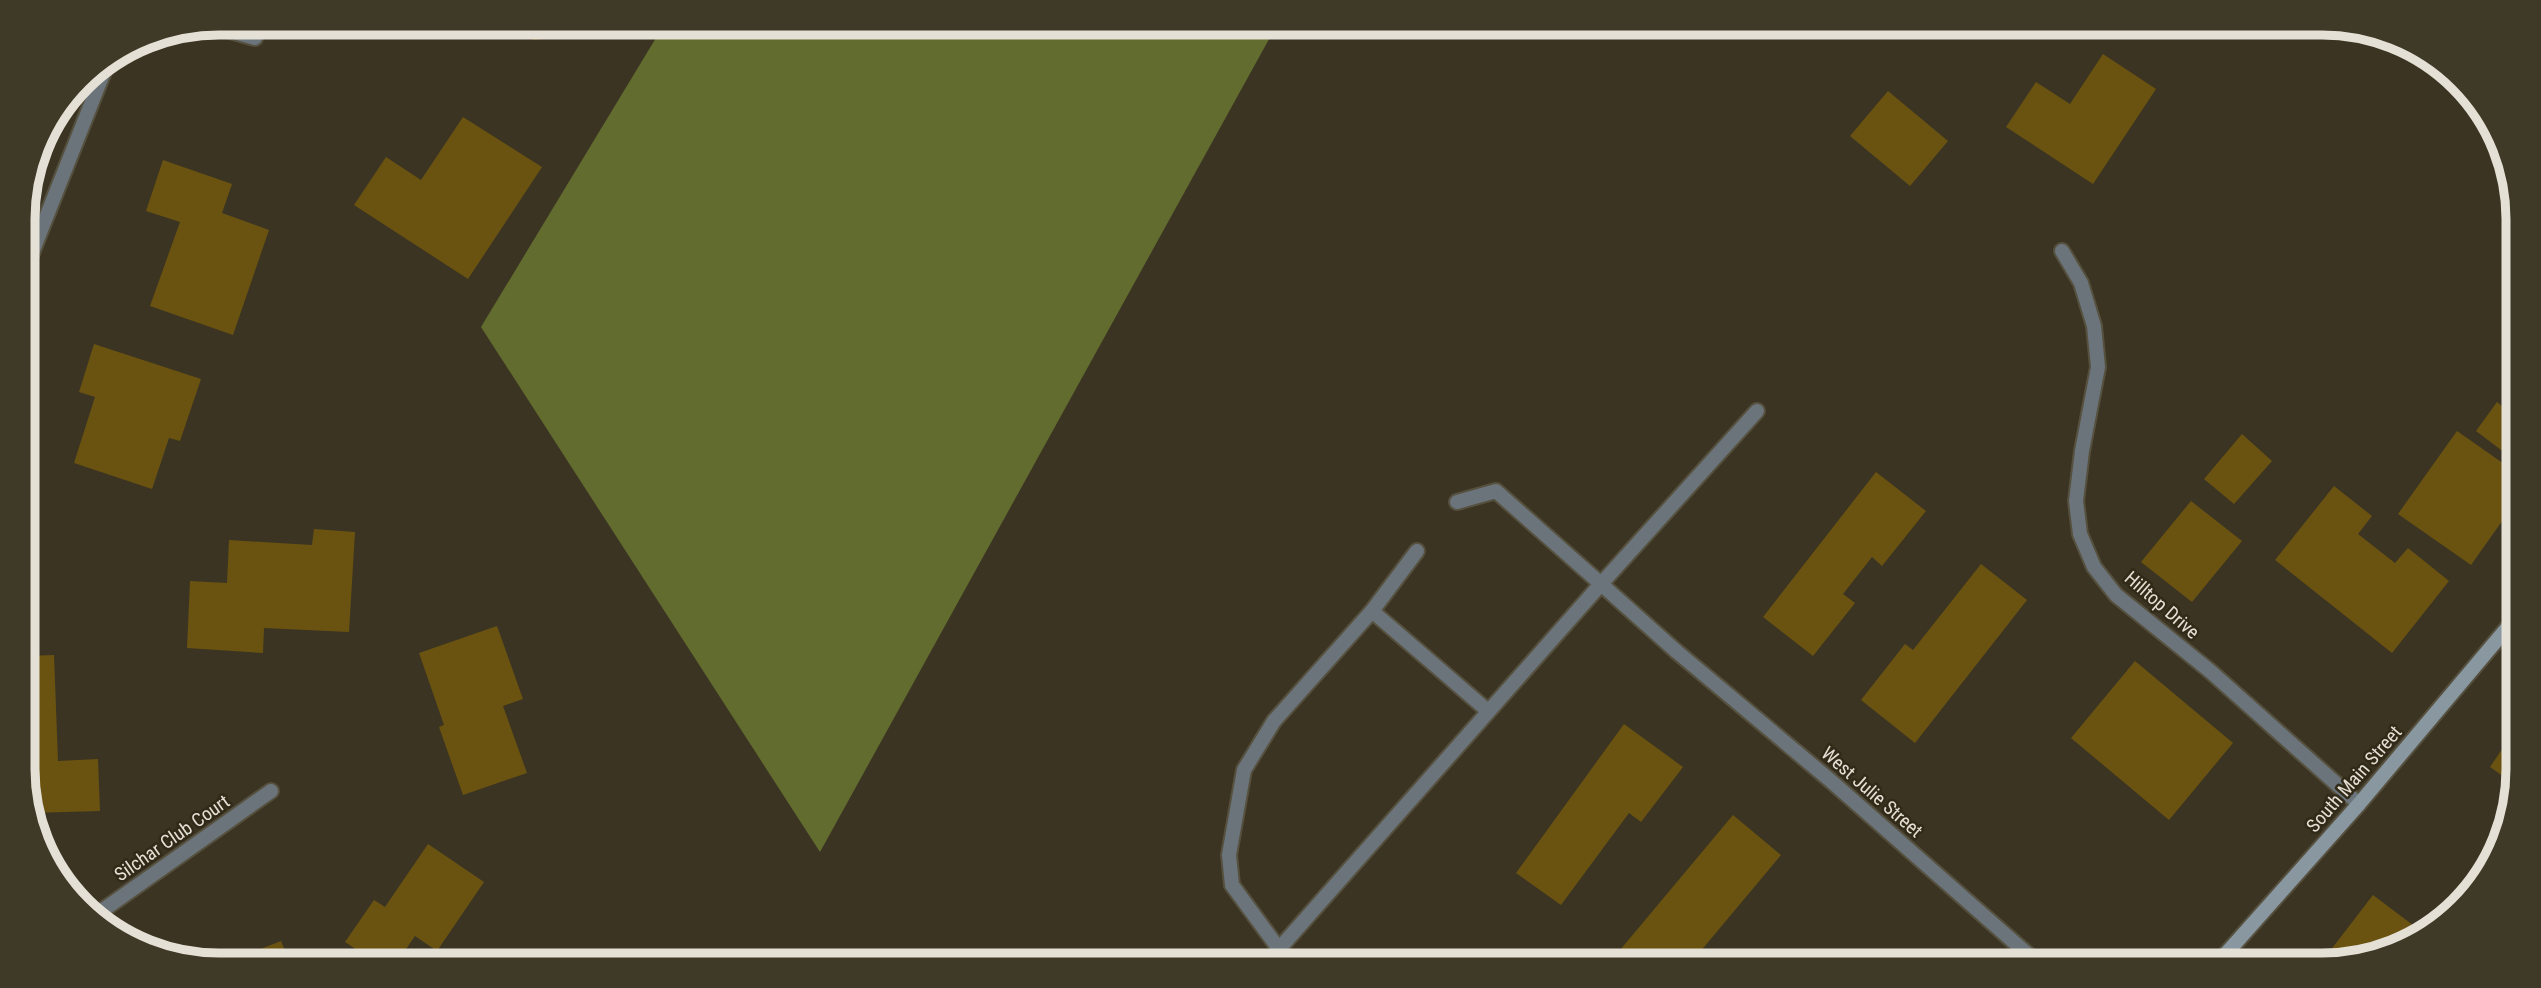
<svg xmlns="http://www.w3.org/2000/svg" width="2541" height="988" font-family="'Roboto Condensed',sans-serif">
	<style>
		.forest { fill: #626c2f }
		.building { fill: #6a5311 }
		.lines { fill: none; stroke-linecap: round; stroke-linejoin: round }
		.lane-casing { stroke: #56503f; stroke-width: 18 }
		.street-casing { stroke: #56503f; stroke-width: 18 }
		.secondary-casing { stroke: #56503f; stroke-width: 18 }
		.lane { stroke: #6b747a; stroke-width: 14 }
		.street { stroke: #6b747a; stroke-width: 14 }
		.secondary { stroke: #8997a1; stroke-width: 14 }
		.labels { text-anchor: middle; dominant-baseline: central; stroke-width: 5; stroke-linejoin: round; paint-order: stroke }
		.street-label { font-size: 19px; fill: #e5e0d5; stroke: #312a18 }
		.rim { fill: none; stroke: #e5e0d5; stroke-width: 9 }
	</style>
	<rect width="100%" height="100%" fill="#3b3422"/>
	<path class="forest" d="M665 23H1278L820 852 481 327Z"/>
	<g class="building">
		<path d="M531 23H610L611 32 533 40Z"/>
		<path d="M2103 54 2156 89 2093 184 2006 127 2036 82 2070 104Z"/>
		<path d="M1888 91 1948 141 1910 186 1850 136Z"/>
		<path d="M463 117 542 167 468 279 354 205 386 157 421 180Z"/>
		<path d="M163 160 232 184 222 213 269 230 233 335 150 306 180 222 146 211Z"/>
		<path d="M94 344 201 379 180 441 169 438 152 489 74 463 95 397 79 392Z"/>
		<path d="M2497 402 2517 418V462L2476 431Z"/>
		<path d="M2457 431 2517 473V500L2471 565 2398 514Z"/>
		<path d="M2242 434 2272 461 2234 504 2204 479Z"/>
		<path d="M1876 472 1926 511 1882 566 1872 557 1843 594 1855 603 1813 656 1763 617Z"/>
		<path d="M2334 486 2372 516 2358 534 2395 563 2408 548 2449 581 2392 653 2275 560Z"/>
		<path d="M2191 501 2242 541 2192 602 2141 562Z"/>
		<path d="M314 529 355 532 349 632 264 628 263 653 187 648 190 581 227 583 229 540 312 545Z"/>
		<path d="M1981 564 2027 600 1915 743 1861 700 1905 644 1913 650Z"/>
		<path d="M497 626 523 699 503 706 527 773 463 795 439 727 444 725 419 653Z"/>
		<path d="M54 655 58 761 98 759 100 811 29 813 26 807V656Z"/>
		<path d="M2135 661 2233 743 2169 820 2071 738Z"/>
		<path d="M1624 724 1683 767 1641 822 1629 813 1561 905 1516 873Z"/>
		<path d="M2518 726V769L2516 785 2490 767Z"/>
		<path d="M1733 815 1781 855 1689 965H1626L1615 956Z"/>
		<path d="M428 844 484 882 437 951 415 936 395 965H380L345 942 374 900 385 907Z"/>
		<path d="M2373 895 2422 932 2344 961 2330 951Z"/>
		<path d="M281 941 291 965H219Z"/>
	</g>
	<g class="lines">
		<defs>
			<g id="lane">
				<path d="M1457 502 1496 491 1601 584 1757 411"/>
				<path d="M1372 611 1417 551"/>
				<path d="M1279 949 1232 885 1229 855 1244 770 1274 721 1372 611 1488 711"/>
				<path d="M1270 965 1279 949 1601 584 1676 651"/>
			</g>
			<g id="street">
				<path d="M209 25 255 38"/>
				<path d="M2062 251 2081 283 2094 326 2098 367 2082 451 2076 501 2080 534 2094 567 2116 595 2210 671 2359 804"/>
				<path d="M24 273 109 59"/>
				<path d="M1676 651 1831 781 2040 965"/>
				<path d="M96 915 271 791"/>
			</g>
			<path id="secondary" d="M2216 965 2359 804 2518 615"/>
		</defs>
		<use href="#lane" class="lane-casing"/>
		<use href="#street" class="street-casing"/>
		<use href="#secondary" class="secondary-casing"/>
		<use href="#lane" class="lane"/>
		<use href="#street" class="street"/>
		<use href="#secondary" class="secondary"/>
	</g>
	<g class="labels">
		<g class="street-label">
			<text transform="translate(2162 605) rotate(41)">Hilltop Drive</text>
			<text transform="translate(2354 779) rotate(-49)">South Main Street</text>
			<text transform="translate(1872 792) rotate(41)">West Julie Street</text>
			<text transform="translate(172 838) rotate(-35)">Silchar Club Court</text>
		</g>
	</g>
	<path d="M0 0H2541V988H0ZM219 35H2322A184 184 0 0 1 2506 219V769A184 184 0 0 1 2322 953H219A184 184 0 0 1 35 769V219A184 184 0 0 1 219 35Z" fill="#3f3927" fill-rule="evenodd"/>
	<path class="rim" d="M219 35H2322A184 184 0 0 1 2506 219V769A184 184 0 0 1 2322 953H219A184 184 0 0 1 35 769V219A184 184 0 0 1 219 35Z"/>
</svg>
